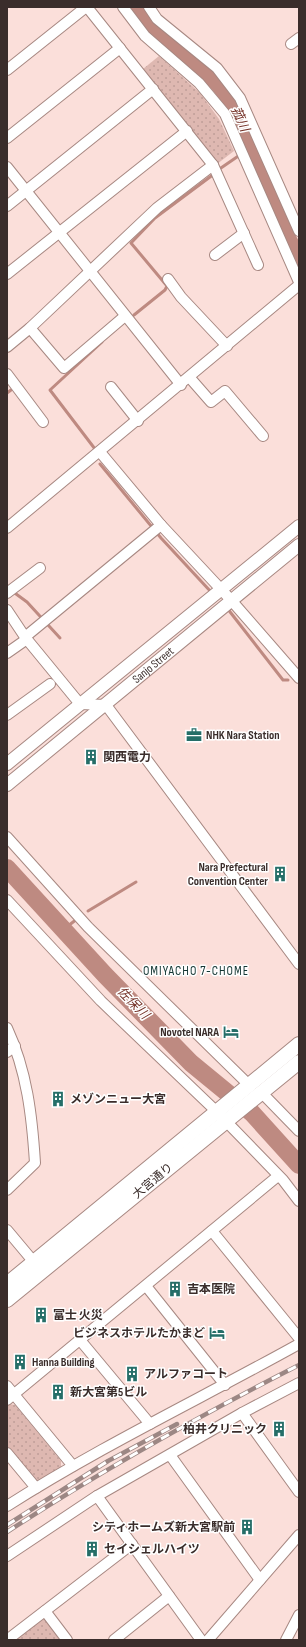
<svg xmlns="http://www.w3.org/2000/svg" width="306" height="1647" font-family="'Sofia Sans Condensed','Noto Sans JP',sans-serif">
	<style>
		.park { fill: url(#park-dots) }
		.lines { fill: none; stroke-linecap: round; stroke-linejoin: round }
		.stream { stroke: #be8a81; stroke-width: 3 }
		.river { stroke: #be8a81; stroke-width: 18 }
		.minor-casing { stroke: #a78882; stroke-width: 12 }
		.major-casing { stroke: #a78882; stroke-width: 14 }
		.highway-casing { stroke: #a78882; stroke-width: 16 }
		.minor { stroke: #fff; stroke-width: 10 }
		.major { stroke: #fff; stroke-width: 12 }
		.highway { stroke: #fff; stroke-width: 14 }
		.rail-casing { stroke: #9c8784; stroke-width: 4.5 }
		.rail { stroke: #fff; stroke-width: 3; stroke-dasharray: 9; stroke-linecap: butt }
		.labels { text-anchor: middle; dominant-baseline: central; stroke-width: 3; stroke-linejoin: round; paint-order: stroke }
		.street-label { font-size: 12px; fill: #3a2d2b; stroke: #fff }
		.poi-label { font-size: 12px; font-weight: bold; fill: #3a2d2b; stroke: #fff; text-anchor: start }
		.water-label { font-size: 13px; font-style: italic; fill: #743127; stroke: #fff }
		.neighbourhood-label { font-size: 13px; letter-spacing: 1px; fill: #143633; stroke: #fff }
	</style>
	<defs>
		<pattern id="park-dots" width="8" height="8" patternUnits="userSpaceOnUse"><rect width="8" height="8" fill="#deb8b1"/><path d="M2 2h.1M6 6h.1" fill="none" stroke="#bf9e98" stroke-width="1.8" stroke-linecap="round"/></pattern>
	</defs>
	<rect width="100%" height="100%" fill="#fbdfda"/>
	<g class="park">
		<path d="M159 56 200 93 219 119 234 151 217 164 143 69Z"/>
		<path d="M9 1404 15 1405 61 1461V1468L38 1481 33 1480 7 1449V1405Z"/>
		<path d="M44 1617 62 1640H12Z"/>
	</g>
	<g class="lines">
		<g class="stream">
			<path d="M218 170 250 148"/>
			<path d="M134 315 165 290 167 286 131 243 155 218 214 174"/>
			<path d="M7 393 11 390"/>
			<path d="M95 449 50 390 102 342"/>
			<path d="M100 464 161 538 212 593"/>
			<path d="M12 591 27 602 60 638"/>
			<path d="M227 608 283 680H288"/>
			<path d="M88 911 136 882"/>
			<path d="M64 929 77 919"/>
		</g>
		<g class="river">
			<path d="M137 7 158 34 207 72 220 85 233 103 249 139 250 148 254 161 268 187 288 240 299 261"/>
			<path d="M7 868 105 975 191 1063 252 1113 299 1165"/>
		</g>
		<defs>
			<g id="minor">
				<path d="M87 7 213 165 258 265"/>
				<path d="M123 7 145 36 199 83 225 114 299 282"/>
				<path d="M149 7 157 19 217 68 240 98 299 231"/>
				<path d="M291 44 299 38"/>
				<path d="M7 70 86 7"/>
				<path d="M7 138 120 48"/>
				<path d="M7 167 181 385"/>
				<path d="M7 206 153 89"/>
				<path d="M215 255 244 233"/>
				<path d="M7 274 187 131"/>
				<path d="M168 279 181 297 227 346"/>
				<path d="M30 328 64 368 125 316"/>
				<path d="M7 347 30 328 157 208 213 165"/>
				<path d="M7 374 43 422"/>
				<path d="M190 378 211 402 225 391 263 436"/>
				<path d="M111 387 138 421"/>
				<path d="M100 452 161 525 231 600 299 678"/>
				<path d="M7 528 299 285"/>
				<path d="M7 593 40 568"/>
				<path d="M7 610 25 637 80 704 106 705 299 964"/>
				<path d="M25 637 161 525"/>
				<path d="M7 653 27 639"/>
				<path d="M7 715 50 684"/>
				<path d="M7 837 88 927 249 1085"/>
				<path d="M7 900 101 1001 217 1112 283 1180 299 1201"/>
				<path d="M7 1028C27 1071 32 1116 35 1163L7 1190"/>
				<path d="M7 1052 15 1046"/>
				<path d="M261 1092 299 1131"/>
				<path d="M7 1230 38 1267"/>
				<path d="M212 1231 299 1338"/>
				<path d="M146 1286 225 1385"/>
				<path d="M80 1340 150 1424"/>
				<path d="M7 1386 73 1466"/>
				<path d="M7 1400 278 1176"/>
				<path d="M242 1413 299 1492"/>
				<path d="M7 1453 36 1488"/>
				<path d="M170 1455 260 1580"/>
				<path d="M97 1496 201 1640"/>
				<path d="M7 1506C101 1446 202 1398 299 1344"/>
				<path d="M7 1556 97 1496 242 1413 299 1383"/>
				<path d="M45 1611 67 1640"/>
				<path d="M7 1640 132 1544"/>
				<path d="M114 1640 169 1596"/>
				<path d="M208 1640 299 1535"/>
				<path d="M286 1640 299 1615"/>
			</g>
			<g id="major">
				<path d="M7 764 299 526"/>
				<path id="s1" d="M7 785 299 545"/>
			</g>
			<g id="highway">
				<path d="M7 1284 299 1044"/>
				<path d="M7 1300 299 1062"/>
			</g>
		</defs>
		<use href="#minor" class="minor-casing"/>
		<use href="#major" class="major-casing"/>
		<use href="#highway" class="highway-casing"/>
		<use href="#minor" class="minor"/>
		<use href="#major" class="major"/>
		<use href="#highway" class="highway"/>
		<defs>
			<g id="rail">
				<path d="M7 1525 108 1461 177 1424"/>
				<path d="M7 1532C101 1471 199 1416 299 1365"/>
			</g>
		</defs>
		<use href="#rail" class="rail-casing"/>
		<use href="#rail" class="rail"/>
	</g>
	<defs>
		<symbol id="office-bare" viewBox="-9 -9 18 18"><path d="M-6-3h4V-5.5h4V-3h4V5H-6ZM-1-4.5V-3h2v-1.5ZM-6 0V1H6V0Z" fill="#256e68" stroke="#fff" stroke-width="2.5" paint-order="stroke"/></symbol>
		<symbol id="building-bare" viewBox="-9 -9 18 18"><path d="M-4-6H4V6H1V3H-1V6H-4ZM-2.5-4.3h1.7v1.8h-1.7ZM.8-4.3h1.7v1.8H.8ZM-2.5-1h1.7V.8h-1.7ZM.8-1h1.7V.8H.8Z" fill="#256e68" stroke="#fff" stroke-width="2.5" paint-order="stroke"/></symbol>
		<symbol id="hotel-bare" viewBox="-9 -9 18 18"><path d="M-6-4.5h1.5V1H6V5H4.5V3h-9V5H-6ZM-4 0a1.8 1.8 0 1 1 3.6 0ZM.5 0V-2.5h3Q6-2.5 6 0Z" fill="#256e68" stroke="#fff" stroke-width="2.5" paint-order="stroke"/></symbol>
	</defs>
	<g fill-rule="evenodd">
		<use href="#office-bare" x="183" y="724" width="22" height="22"/>
		<use href="#building-bare" x="80" y="746" width="22" height="22"/>
		<use href="#building-bare" x="269" y="863" width="22" height="22"/>
		<use href="#hotel-bare" x="220" y="1021" width="22" height="22"/>
		<use href="#building-bare" x="47" y="1088" width="22" height="22"/>
		<use href="#building-bare" x="164" y="1278" width="22" height="22"/>
		<use href="#building-bare" x="30" y="1304" width="22" height="22"/>
		<use href="#hotel-bare" x="206" y="1322" width="22" height="22"/>
		<use href="#building-bare" x="9" y="1351" width="22" height="22"/>
		<use href="#building-bare" x="121" y="1363" width="22" height="22"/>
		<use href="#building-bare" x="47" y="1381" width="22" height="22"/>
		<use href="#building-bare" x="268" y="1418" width="22" height="22"/>
		<use href="#building-bare" x="236" y="1516" width="22" height="22"/>
		<use href="#building-bare" x="81" y="1538" width="22" height="22"/>
	</g>
	<g class="labels">
		<g class="street-label">
			<text stroke="none"><textPath href="#s1" startOffset="189">Sanjo Street</textPath></text>
			<text transform="translate(153 1181) rotate(-40)">大宮通り</text>
		</g>
		<g class="poi-label">
			<text x="206" y="735">NHK Nara Station</text>
			<text x="103" y="757">関西電力</text>
			<text x="268" y="867" text-anchor="end">Nara Prefectural<tspan x="268" dy="14">Convention Center</tspan></text>
			<text x="219" y="1032" text-anchor="end">Novotel NARA</text>
			<text x="70" y="1099">メゾンニュー大宮</text>
			<text x="187" y="1289">吉本医院</text>
			<text x="53" y="1315">富士 火災</text>
			<text x="205" y="1333" text-anchor="end">ビジネスホテルたかまど</text>
			<text x="32" y="1362">Hanna Building</text>
			<text x="144" y="1374">アルファコート</text>
			<text x="70" y="1392">新大宮第5ビル</text>
			<text x="267" y="1429" text-anchor="end">柏井クリニック</text>
			<text x="235" y="1527" text-anchor="end">シティホームズ新大宮駅前</text>
			<text x="104" y="1549">セイシェルハイツ</text>
		</g>
		<g class="water-label">
			<text transform="translate(240 119) rotate(65)">菰川</text>
			<text transform="translate(133 1003) rotate(46)">佐保川</text>
		</g>
		<g class="neighbourhood-label">
			<text x="196" y="971">OMIYACHO 7-CHOME</text>
		</g>
	</g>
	<rect width="306" height="1647" fill="none" stroke="#3a2d2b" stroke-width="16"/>
</svg>
